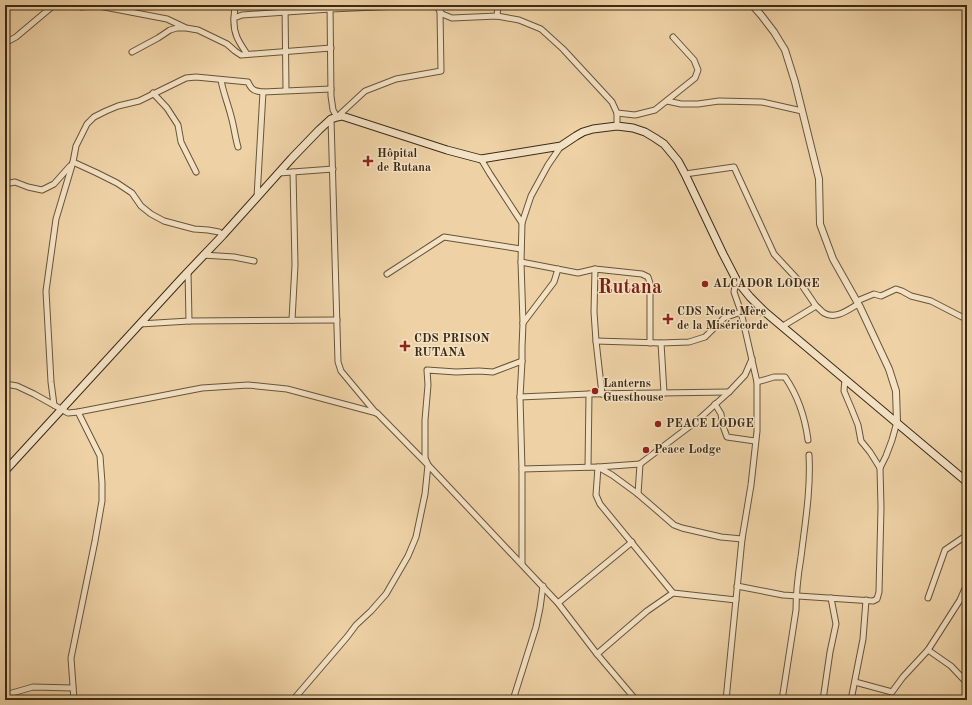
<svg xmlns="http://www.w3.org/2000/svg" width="972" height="705" font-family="'Old Standard TT',serif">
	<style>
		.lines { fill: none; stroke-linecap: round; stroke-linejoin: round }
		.minor-casing { stroke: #685439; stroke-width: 7 }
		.tertiary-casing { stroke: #685439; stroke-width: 8 }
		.secondary-casing { stroke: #3b2a15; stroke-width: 9 }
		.minor { stroke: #f4e2c5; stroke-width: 5 }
		.tertiary { stroke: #f4e2c5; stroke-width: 6 }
		.secondary { stroke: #f4e2c5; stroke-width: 7 }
		.poi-dot { fill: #8f2418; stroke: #f4e2c5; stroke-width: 1.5 }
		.labels { text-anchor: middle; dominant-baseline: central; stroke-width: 3; stroke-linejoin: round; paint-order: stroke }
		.poi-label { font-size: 12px; font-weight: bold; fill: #3b2a15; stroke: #f4e2c5; text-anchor: start }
		.town-label { font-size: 20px; font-weight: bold; fill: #7a1f14; stroke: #f4e2c5 }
	</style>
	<rect width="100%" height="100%" fill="#eed2a6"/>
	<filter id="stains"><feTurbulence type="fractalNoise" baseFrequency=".005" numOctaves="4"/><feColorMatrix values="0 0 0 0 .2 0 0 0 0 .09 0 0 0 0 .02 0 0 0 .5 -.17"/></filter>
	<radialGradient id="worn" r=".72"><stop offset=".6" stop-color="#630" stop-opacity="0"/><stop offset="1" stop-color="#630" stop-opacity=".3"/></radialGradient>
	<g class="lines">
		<defs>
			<g id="minor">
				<path d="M74 5 82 7 91 5"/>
				<path d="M94 5 167 19 184 27"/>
				<path d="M285 5 286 90"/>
				<path d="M330 5 331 96 333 110 337 117 365 91 396 79 441 71 440 11"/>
				<path d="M436 5 442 14 452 18 497 16 519 20 541 29 563 49 612 102 617 113V126"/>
				<path d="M497 16 498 5"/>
				<path d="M234 18 235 5"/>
				<path d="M5 43 16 37 54 5"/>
				<path d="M132 52 158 38 170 30 177 28H186L198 30 227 44 235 51 241 55 331 48"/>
				<path d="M247 54C239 42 233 34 234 18L242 15 330 9 423 5"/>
				<path d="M221 80C223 92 228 104 231 116 234 126 235 137 238 147"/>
				<path d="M153 93 167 108 178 125 181 142 196 172"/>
				<path d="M667 101 681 104H698L719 101 762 102 802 111"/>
				<path d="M617 113 635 115 655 110 695 78 698 70 694 60 673 37"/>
				<path d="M331 119 338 362 341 371 376 413"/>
				<path d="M481 159 490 174 522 223"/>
				<path d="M73 162 97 173 117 183 132 193 141 206 151 214 164 221 194 229 208 230 219 232 223 235"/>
				<path d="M279 173 333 169"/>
				<path d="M685 174 734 167 774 254 799 281 816 306"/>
				<path d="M5 184 15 182 28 187 42 190 54 184 70 166"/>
				<path d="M257 197 263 92"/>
				<path d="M203 255 234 257 254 261"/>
				<path d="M521 262 578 273 595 269"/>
				<path d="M188 271 189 321 337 320"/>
				<path d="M387 274 444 237 521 249"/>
				<path d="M857 301 874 294 881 296 896 289 902 291 911 296 931 301 962 317 967 318"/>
				<path d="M292 320 295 265 293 172"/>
				<path d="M523 323 554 282 558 269"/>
				<path d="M140 324 189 321"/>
				<path d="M783 326 816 306C819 308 821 311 824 313 835 320 848 310 858 304"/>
				<path d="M596 341 661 343"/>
				<path d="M845 379 844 391 852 410 858 425 861 441 870 452 880 468"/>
				<path d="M757 382 774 377H785C798 396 805 417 808 440"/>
				<path d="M5 384 17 386 34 394 68 413 78 412 202 388 248 385 287 389 377 413 428 465 558 603 597 654 636 700"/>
				<path d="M664 393 661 343 689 342 705 337 724 318 741 312H765"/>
				<path d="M602 394 596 341 594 312 595 269 642 274 648 277 650 283V343"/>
				<path d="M520 397 589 394 729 392"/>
				<path d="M715 404 721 414 723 426 727 437 755 441"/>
				<path d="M54 405 51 382 46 291 56 219 73 162 76 146 87 124 94 117 106 111 118 106 139 101 186 78 196 77 248 82C252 91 255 91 263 92L331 89"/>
				<path d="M640 464 598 467 596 495 600 504 673 593 736 600"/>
				<path d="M588 467 589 394"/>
				<path d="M522 469 598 467 612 475 638 494 674 525 682 528 721 537 742 539"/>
				<path d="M638 494 640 464 698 420 729 392 745 375 752 359"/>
				<path d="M522 564V469L520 397 522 361V347L523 323 521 262 522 223 531 196 548 165 561 146"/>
				<path d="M737 586 783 595 873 601 877 599 879 592 881 507 880 468 886 456 892 440 897 422"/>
				<path d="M928 598 945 550 967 535"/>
				<path d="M558 603 632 542"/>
				<path d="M928 650 951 666 967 683"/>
				<path d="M597 654 647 611 673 593"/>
				<path d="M855 682 892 692 903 677 928 650 960 600 967 584"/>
				<path d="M5 695 33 687 73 688"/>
				<path d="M74 700 71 658 95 541 102 501V483L100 456 78 412"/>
				<path d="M293 700 347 637 356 625 371 611 386 594 408 556 416 537 425 494 428 465 425 458V420L428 385 427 370 456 372 479 371 493 372 522 361"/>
				<path d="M513 700 536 627 540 608 543 586"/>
				<path d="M726 700 742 539 751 485 757 431V382L741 312 734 292 735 286 737 281"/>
				<path d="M782 700 796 610C796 592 798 575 801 557 805 524 811 489 809 455"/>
				<path d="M823 700 830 652 836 624 831 598"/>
				<path d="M851 700 863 639 866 600"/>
			</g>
			<path id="tertiary" d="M747 5 754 7 761 15 774 32 785 50 795 82 819 179 820 224 833 259 860 307 889 369 896 391 897 422"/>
			<path id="secondary" d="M5 471 182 278 223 235 292 158 319 130 331 119 337 117 342 116 447 150 481 159 561 146 576 136 583 132 593 129 617 126 633 128 645 132 655 138 664 144 678 161 685 174 723 254 737 281 750 297 765 312 967 482"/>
		</defs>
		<use href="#minor" class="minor-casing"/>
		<use href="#tertiary" class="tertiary-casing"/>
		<use href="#secondary" class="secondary-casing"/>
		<use href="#minor" class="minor"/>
		<use href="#tertiary" class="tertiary"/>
		<use href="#secondary" class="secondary"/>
	</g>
	<g class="poi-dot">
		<path d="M366 155h4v4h4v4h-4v4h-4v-4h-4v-4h4z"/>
		<circle cx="705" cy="284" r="4"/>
		<path d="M666 313h4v4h4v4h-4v4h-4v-4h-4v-4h4z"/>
		<path d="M403 340h4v4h4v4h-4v4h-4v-4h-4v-4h4z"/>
		<circle cx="595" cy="391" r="4"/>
		<circle cx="658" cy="424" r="4"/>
		<circle cx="646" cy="450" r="4"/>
	</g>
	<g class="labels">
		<g class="poi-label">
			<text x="377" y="154">Hôpital<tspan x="377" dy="14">de Rutana</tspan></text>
			<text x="713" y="284">ALCADOR LODGE</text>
			<text x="677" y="312">CDS Notre Mère<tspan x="677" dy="14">de la Miséricorde</tspan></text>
			<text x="414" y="339">CDS PRISON<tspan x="414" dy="14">RUTANA</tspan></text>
			<text x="603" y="384">Lanterns<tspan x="603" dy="14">Guesthouse</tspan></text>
			<text x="666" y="424">PEACE LODGE</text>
			<text x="654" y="450">Peace Lodge</text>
		</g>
		<g class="town-label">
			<text x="630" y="288">Rutana</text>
		</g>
	</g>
	<rect width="972" height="705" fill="none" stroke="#eed2a6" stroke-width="20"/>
	<rect x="6" y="6" width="960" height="693" fill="none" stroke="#3b2a15" stroke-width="2"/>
	<rect x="10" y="10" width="952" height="685" fill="none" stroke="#3b2a15"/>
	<rect width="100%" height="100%" filter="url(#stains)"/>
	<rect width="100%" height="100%" fill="url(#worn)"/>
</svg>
